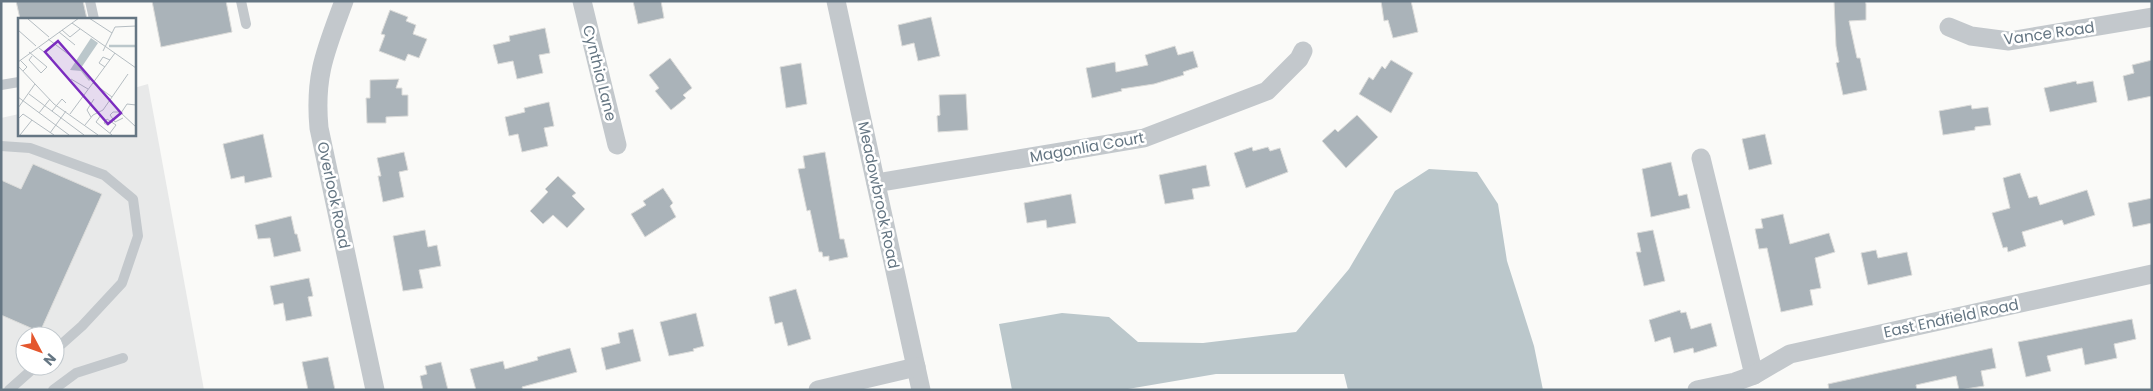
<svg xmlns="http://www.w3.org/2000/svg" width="2153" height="391" font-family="Poppins,sans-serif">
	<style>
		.built { fill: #e8e9e9; fill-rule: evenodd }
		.water { fill: #bbc7cb }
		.building { fill: #aab3b9; stroke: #dcdcda }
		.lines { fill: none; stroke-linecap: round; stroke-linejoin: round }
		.service { stroke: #c3c8cc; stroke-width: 10 }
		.minor { stroke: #c3c8cc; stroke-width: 19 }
		.labels { text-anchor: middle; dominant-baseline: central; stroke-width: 5; stroke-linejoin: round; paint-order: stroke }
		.street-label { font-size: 15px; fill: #657683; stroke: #fff }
		.inset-river { fill: none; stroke: #bbc7cb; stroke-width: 2.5 }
		.inset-road { fill: none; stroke: #b5bdc2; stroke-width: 1 }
		.view { fill: #7b2cbf; fill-opacity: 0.15; stroke: #7b2cbf; stroke-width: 2.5 }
		.inset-edge { fill: none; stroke: #657683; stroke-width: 2.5 }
	</style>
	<rect width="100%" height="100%" fill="#fafaf8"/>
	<path class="built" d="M148 84 204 390H1V118L19 114V134H134V88ZM25 336H55V366H25Z"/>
	<path class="water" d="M1429 169 1477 172 1498 204 1507 261 1534 346 1543 390H1348L1344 374H1216L1122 390H1012L999 324 1062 313 1109 317 1138 342 1203 343 1296 332 1349 269 1395 191Z"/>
	<g class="building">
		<path d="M16 1H83L87 19H20Z"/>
		<path d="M152 1H226L232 32 161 47Z"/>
		<path d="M633 1H661L664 18 638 24Z"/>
		<path d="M1381 1H1411L1418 32 1393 38 1388 20 1384 21Z"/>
		<path d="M1834 1H1865L1866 4V20L1849 21 1857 58H1860L1867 90 1843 95 1836 63 1839 62 1836 46Z"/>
		<path d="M390 10 408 17 406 21 416 25 413 34 427 39 419 58 408 54 405 61 379 51 385 35 381 34Z"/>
		<path d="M931 17 940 56 918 61 914 43 902 46 898 25Z"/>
		<path d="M545 28 550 53 539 55 543 73 517 79 513 61 498 64 493 45 510 41 509 36Z"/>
		<path d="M1175 46 1178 55 1193 51 1198 67 1183 72 1184 75 1154 84 1121 89 1122 91 1092 98 1086 68 1115 62 1116 72 1148 65 1145 55Z"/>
		<path d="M670 58 692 88 683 95 686 98 671 110 655 91 659 88 649 75Z"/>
		<path d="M1391 60 1413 73 1391 113 1359 94 1369 77 1373 80 1382 66 1385 69Z"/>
		<path d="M2152 60V96L2128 101 2123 76 2134 73 2132 65Z"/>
		<path d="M801 63 807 104 786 108 780 67Z"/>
		<path d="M399 79 396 88H402V95H408V116L386 117V123H367L366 98H370V80Z"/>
		<path d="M2076 81 2077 84 2093 81 2097 102 2050 112 2044 88Z"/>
		<path d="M966 94 968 130 938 132 937 116 940 115 939 95Z"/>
		<path d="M549 102 554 126 544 128 548 146 522 152 518 134 509 136 505 117 525 112 524 108Z"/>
		<path d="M1971 105 1972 109 1988 107 1991 125 1975 127V130L1943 135 1939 111Z"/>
		<path d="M1357 115 1378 137 1346 168 1322 141 1335 129 1338 132Z"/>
		<path d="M263 134 272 177 245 183 244 176 231 179 223 144Z"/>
		<path d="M1765 134 1772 164 1749 170 1742 139Z"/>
		<path d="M1252 147 1253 151 1268 147 1270 151 1280 148 1288 172 1246 188 1234 153Z"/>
		<path d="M404 152 408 170 399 172 404 197 383 202 378 176H381L377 158Z"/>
		<path d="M825 152 840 239H844L848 257 829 261V256L823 257 822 252H819L810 210 807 211 798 169 805 168 803 156Z"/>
		<path d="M1671 162 1679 196 1687 194 1690 208 1651 217 1642 169Z"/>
		<path d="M33 164 102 194 40 332 1 315V180L21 189Z"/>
		<path d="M1206 165 1210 186 1192 189 1194 199 1165 204 1159 175Z"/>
		<path d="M2020 173 2029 198 2037 196 2040 205 2087 190 2095 215 2064 225 2062 220 2022 232 2026 246 2008 252 2007 247 2003 248 1992 213 2010 208 2003 178Z"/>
		<path d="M558 176 576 193 572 196 585 209 567 228 553 215 543 224 530 211 548 192 545 189Z"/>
		<path d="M663 188 673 203 670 206 676 217 645 237 631 214 646 205 643 201Z"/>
		<path d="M1071 194 1076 223 1047 228 1046 220 1027 223 1024 203Z"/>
		<path d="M2152 198V223L2133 227 2128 203Z"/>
		<path d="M1783 214 1790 244 1829 233 1835 252 1815 258 1821 288 1810 290 1813 305 1781 312 1767 248 1759 249 1755 229 1763 228 1761 219Z"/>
		<path d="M291 216 295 234H297L301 251 274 257 270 238 258 239 255 225Z"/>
		<path d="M425 230 428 247 437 245 441 266 419 270 423 288 403 291 393 236Z"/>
		<path d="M1653 230 1665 281 1644 286 1636 252H1641L1637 233Z"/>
		<path d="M1876 250 1878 258 1907 252 1912 275 1868 285 1861 253Z"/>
		<path d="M309 278 313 296 308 297 312 316 286 321 283 303 274 305 270 286Z"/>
		<path d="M796 289 811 339 788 346 782 322 775 324 769 297Z"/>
		<path d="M1680 310 1681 313 1686 312 1691 329 1711 323 1717 346 1694 353 1693 348 1674 353 1670 337 1655 342 1649 320Z"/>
		<path d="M696 313 704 346 693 349 694 351 669 356 660 322Z"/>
		<path d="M2132 319 2136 339 2114 344 2117 358 2085 365 2082 348 2047 356 2051 371 2026 377 2018 342Z"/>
		<path d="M633 329 641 361 606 370 601 348 620 343 618 333Z"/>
		<path d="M570 348 577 372 522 387 523 390H476L470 369 503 361 505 369 538 360 537 357Z"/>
		<path d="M1992 348 1996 368 1981 371 1984 386 1959 390 1956 376 1916 385 1917 390H1829L1828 384Z"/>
		<path d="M328 357 335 390H308L302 362Z"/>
		<path d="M441 362 448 390H423L420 376 427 374 425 366Z"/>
	</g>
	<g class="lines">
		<g class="service">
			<path d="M90 1 94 19"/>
			<path d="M241 1 246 24"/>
			<path d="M1 85 19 82"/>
			<path d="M1 146 30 148 104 175 133 199 138 236 122 283 82 326 55 350"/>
			<path d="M9 390 36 366"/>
			<path d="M53 390 76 373 123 358"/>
		</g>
		<g class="minor">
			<path d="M344 1C326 50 314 75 319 128L375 390"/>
			<path d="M582 1 617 145"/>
			<path d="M836 1 921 390"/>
			<path d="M1949 27 1971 36 2009 41 2152 17"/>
			<path d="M1701 158 1754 375"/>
			<path d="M876 183 1144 138 1267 91 1299 59 1303 51"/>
			<path d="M818 390 916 367"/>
			<path d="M1697 390 1735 382 1754 375 1790 354 2152 274"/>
		</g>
	</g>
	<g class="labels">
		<g class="street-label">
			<text transform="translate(2049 33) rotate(-8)">Vance Road</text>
			<text transform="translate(600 73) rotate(76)">Cynthia Lane</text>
			<text transform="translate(1087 147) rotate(-10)">Magonlia Court</text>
			<text transform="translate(334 195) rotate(78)">Overlook Road</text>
			<text transform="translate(879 195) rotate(78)">Meadowbrook Road</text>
			<text transform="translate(1951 318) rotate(-12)">East Endfield Road</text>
		</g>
	</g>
	<g transform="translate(18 18)">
		<rect width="118" height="118" fill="#fafaf8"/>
		<path d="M73 20 80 25 63 50 73 61 71 63 63 53 52 52Z" fill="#bbc7cb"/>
		<path class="inset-river" d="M91 28H118"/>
		<path class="inset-road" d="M71 0 94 15M10 1 31 19M54 5 118 50M0 12 18 28M44 12 52 19 62 11M41 14 57 27M30 21 54 39M21 30 34 40M85 33 97 9 118 8M11 34 29 49 23 55 11 42 14 38M2 42 9 49 5 53M0 44 61 0M0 48 36 86 80 117M87 49 81 45 85 39 92 42M53 61 70 71M75 65 94 79M11 76 66 117M0 79 51 117M118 87 109 86 103 95 118 109M0 90 17 66M34 93 44 81 48 85M103 94H95L92 97 97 104 105 100M21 95 32 81M52 96 97 35M83 97 78 104 94 117M73 99 69 92 76 81M0 101 5 96 36 117M67 107 75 97 85 92 110 56M32 115 48 93M92 115 98 107 89 101 86 105 89 107 93 104M2 117 14 102"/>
		<path class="view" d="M40 23 103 95 90 106 27 34Z"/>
		<rect width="118" height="118" class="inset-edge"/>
	</g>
	<rect width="2153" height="391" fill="none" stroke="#657683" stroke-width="5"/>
	<g transform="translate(40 351) rotate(131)"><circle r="24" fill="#ffffff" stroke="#c1c8cd"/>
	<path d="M0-4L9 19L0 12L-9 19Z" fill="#e4572e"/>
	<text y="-8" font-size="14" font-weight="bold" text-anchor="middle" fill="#657683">N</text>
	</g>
</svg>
